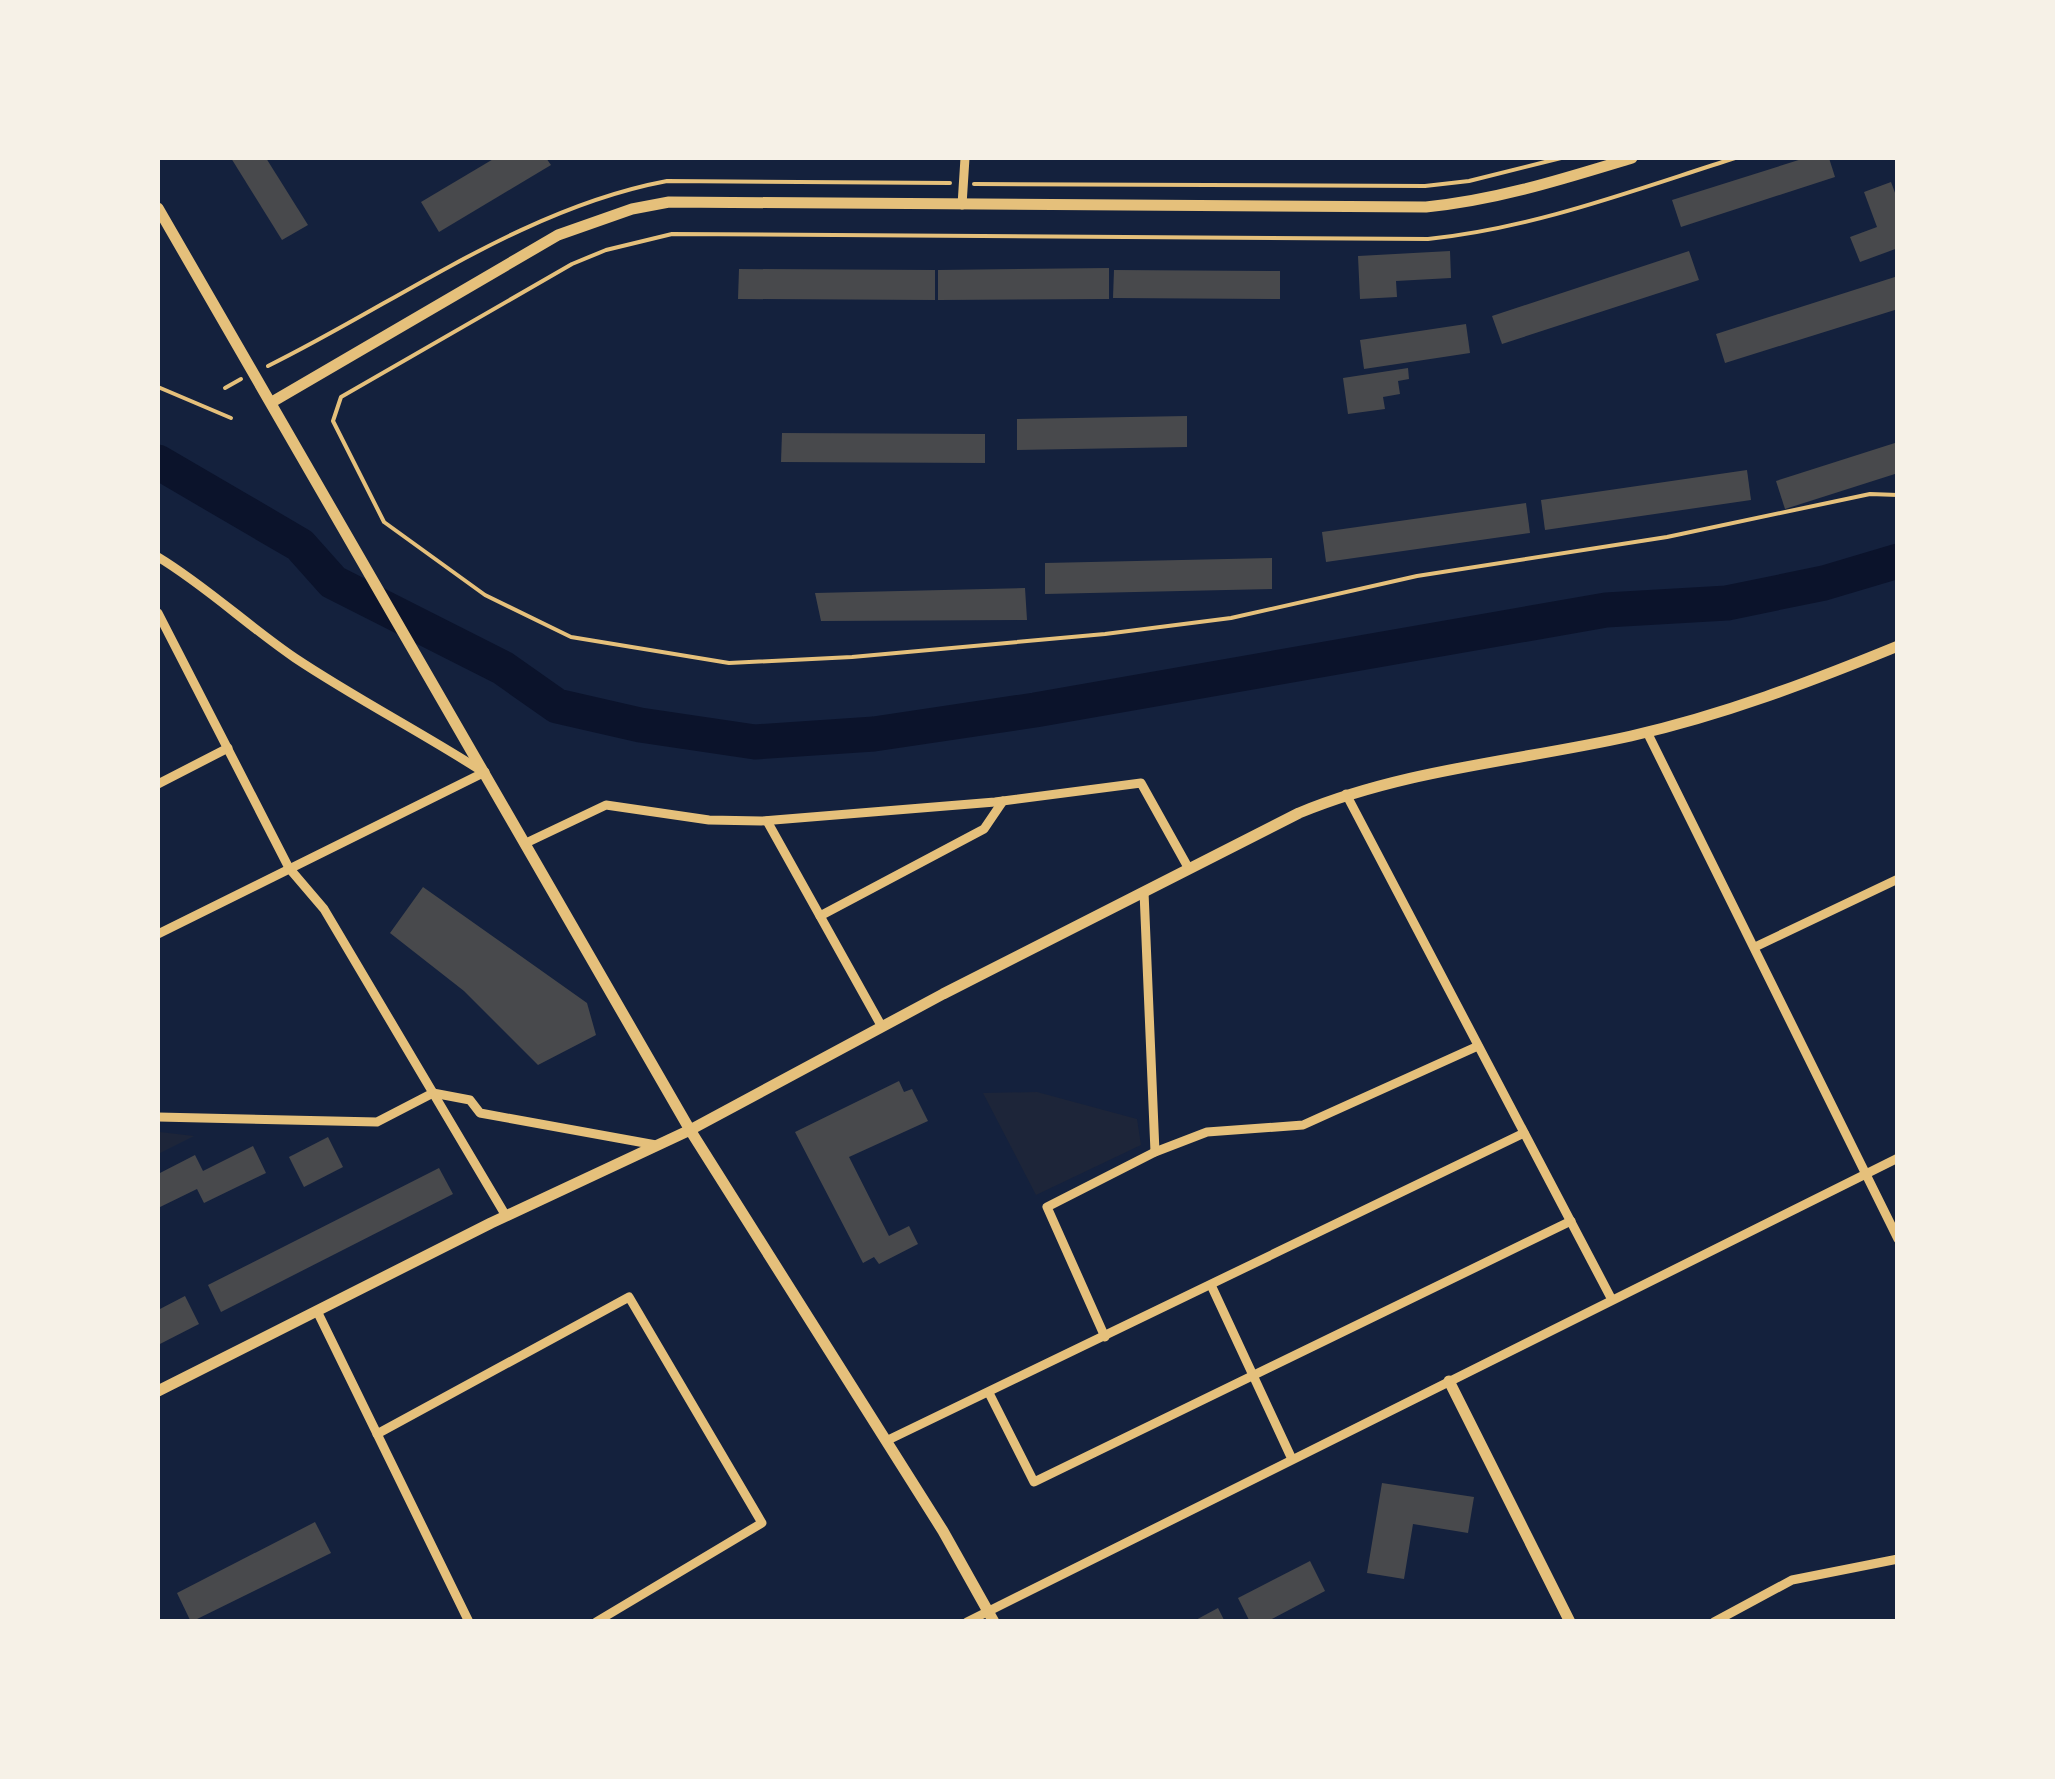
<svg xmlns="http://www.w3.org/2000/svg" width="2055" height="1779" font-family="'Space Grotesk',sans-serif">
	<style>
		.green { fill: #1d2539 }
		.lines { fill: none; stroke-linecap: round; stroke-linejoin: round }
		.river { stroke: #0b132b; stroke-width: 35 }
		.building { fill: #48494c }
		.path { stroke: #e5c07b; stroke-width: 4 }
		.minor { stroke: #e5c07b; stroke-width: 9 }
		.tertiary { stroke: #e5c07b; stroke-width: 11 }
	</style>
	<rect width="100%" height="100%" fill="#14213d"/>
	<g class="green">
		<path d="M1037 1092 1137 1119 1141 1145 1036 1195 983 1093Z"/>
		<path d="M158 1132H160L194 1136 158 1154Z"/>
	</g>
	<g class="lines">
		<path class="river" d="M158 462 300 545 333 582 503 668 557 706 640 725 755 742 874 734 1035 710 1606 610 1727 603 1824 583 1898 561"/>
	</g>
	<g class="building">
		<path d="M231 158H266L308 225 282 240Z"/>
		<path d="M495 158H546L551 165 439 232 421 202Z"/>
		<path d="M1805 158H1829L1835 177 1681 227 1672 200Z"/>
		<path d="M1891 182 1898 201V248L1860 262 1850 237 1877 227 1864 192Z"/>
		<path d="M1450 251 1451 278 1396 281 1397 297 1360 299 1358 256Z"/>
		<path d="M1689 251 1699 280 1502 344 1492 316Z"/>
		<path d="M1109 268V299L938 300V270Z"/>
		<path d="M739 269 935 270V300L738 299Z"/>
		<path d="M1114 270 1280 271V299L1113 298Z"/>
		<path d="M1898 276V309L1725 363 1716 334Z"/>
		<path d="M1466 324 1470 353 1364 369 1360 340Z"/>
		<path d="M1408 368 1409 379 1398 381 1400 394 1383 397 1385 409 1348 414 1343 378Z"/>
		<path d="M1187 416V447L1017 450V419Z"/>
		<path d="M782 433 985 434V463L781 462Z"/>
		<path d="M1898 442V473L1785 509 1776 481Z"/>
		<path d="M1747 470 1751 500 1545 530 1541 500Z"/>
		<path d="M1526 503 1530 533 1326 562 1322 532Z"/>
		<path d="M1272 558V589L1045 594V563Z"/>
		<path d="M1025 588 1027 620 821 621 815 593Z"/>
		<path d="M423 887 587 1003 596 1035 538 1065 464 991 390 933Z"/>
		<path d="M899 1081 904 1092 912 1089 928 1121 849 1157 889 1236 909 1226 918 1244 879 1264 874 1257 863 1263 795 1132Z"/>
		<path d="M328 1137 343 1167 304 1187 289 1157Z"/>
		<path d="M253 1146 266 1173 204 1203 197 1189 158 1208V1174L195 1155 203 1171Z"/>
		<path d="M439 1168 453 1194 221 1312 208 1285Z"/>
		<path d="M185 1296 199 1324 158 1345V1310Z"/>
		<path d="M1382 1483 1474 1497 1468 1533 1413 1524 1404 1579 1367 1573Z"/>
		<path d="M315 1522 331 1553 191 1622 177 1593Z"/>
		<path d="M1310 1561 1325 1591 1266 1622H1250L1238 1598Z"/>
		<path d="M1218 1608 1225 1622H1192Z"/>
	</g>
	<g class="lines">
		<g class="path">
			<path d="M1735 158C1634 190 1534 228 1428 239L672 234 606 250 572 264 341 397 333 421 384 522 485 595 571 637 729 663 852 657 1105 634 1231 618 1417 576 1667 537 1870 494 1898 495"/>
			<path d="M974 184 1425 186 1469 181 1561 158"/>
			<path d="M268 366C398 302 523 208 667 181L950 183"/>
			<path d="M158 387 231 418"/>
			<path d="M225 388 241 379"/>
		</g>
		<g class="minor">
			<path d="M962 205 965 158"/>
			<path d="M158 557C206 586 248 626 295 658 355 698 419 731 480 770"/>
			<path d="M158 613 289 868 324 909 506 1216"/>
			<path d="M1647 732 1898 1239"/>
			<path d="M158 784 228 748"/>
			<path d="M1346 794 1611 1298"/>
			<path d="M767 821 882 1027"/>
			<path d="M526 843 606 805 709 820 761 821 995 802 1141 783 1189 869"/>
			<path d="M1144 892 1155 1152"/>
			<path d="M820 916 984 829 1003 801"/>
			<path d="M158 934 485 772"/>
			<path d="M1755 947 1898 879"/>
			<path d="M158 1117 377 1122 433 1093 470 1100 480 1113 656 1145"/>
			<path d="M1211 1285 1291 1457"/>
			<path d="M317 1311 469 1622"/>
			<path d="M1105 1337 1047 1207 1155 1152 1207 1132 1303 1125 1478 1046"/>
			<path d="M989 1393 1034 1482 1571 1221"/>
			<path d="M377 1434 629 1297 762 1523 596 1622"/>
			<path d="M886 1441 1524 1133"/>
			<path d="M967 1622 1898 1158"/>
			<path d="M1714 1622 1792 1580 1898 1559"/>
		</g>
		<g class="tertiary">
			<path d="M158 208 690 1130 943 1531 994 1622"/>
			<path d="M272 402 558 235 632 209 669 202 1426 207C1497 200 1563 179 1632 158"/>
			<path d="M1449 1381 1570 1622"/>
			<path d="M158 1391 491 1223 690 1130 943 994 1299 813C1405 769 1519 761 1631 736 1723 715 1810 682 1898 646"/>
		</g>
	</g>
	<rect width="2055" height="1779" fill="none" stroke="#f6f1e7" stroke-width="320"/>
</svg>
